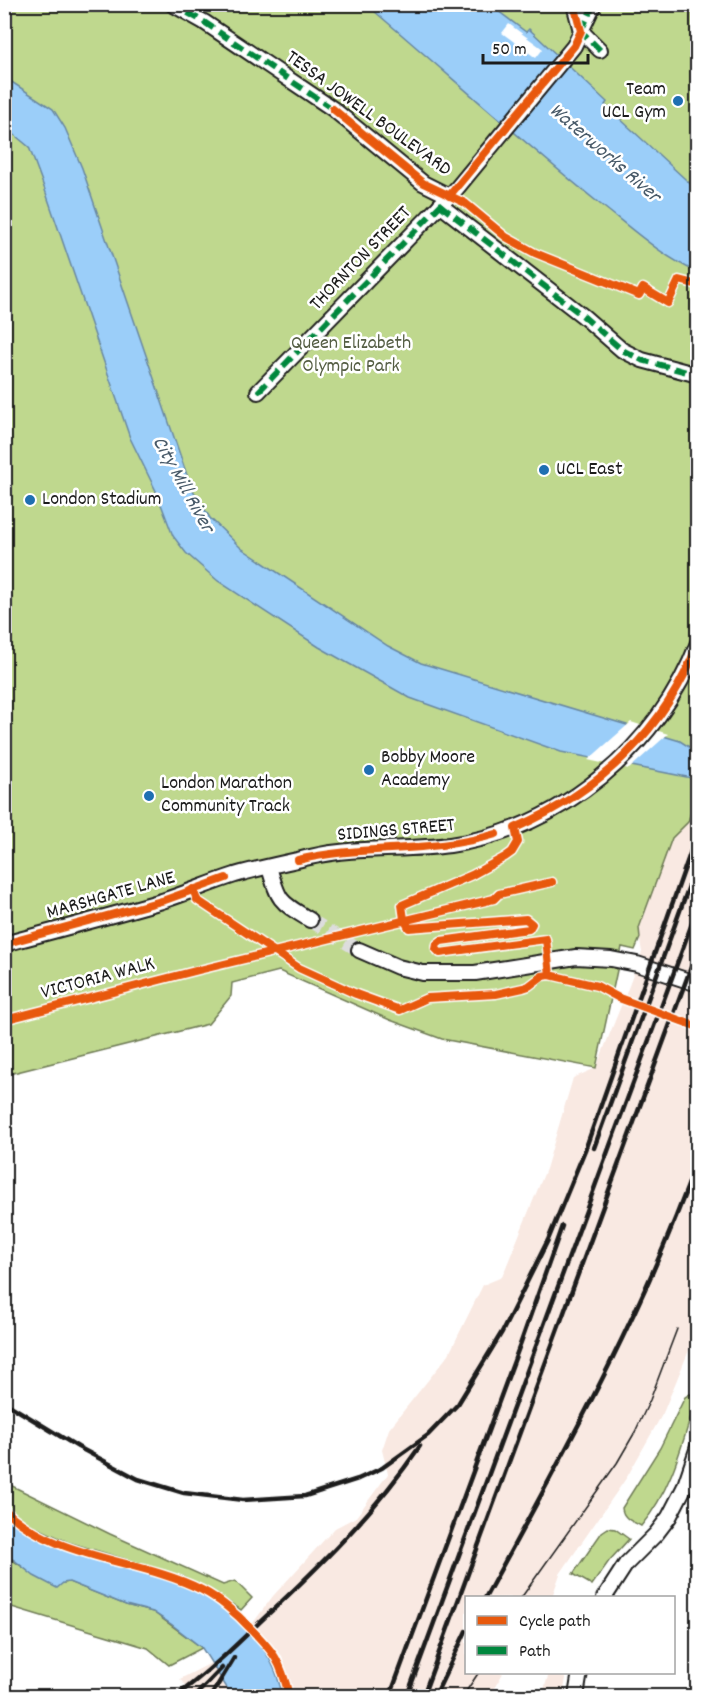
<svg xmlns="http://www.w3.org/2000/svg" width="702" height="1701" font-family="Dekko,sans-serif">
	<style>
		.built { fill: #f9e9e2 }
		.green { fill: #bfd88e; stroke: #6e7a55; stroke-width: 1.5 }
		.water { fill: #9bcef9; stroke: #6887a1; stroke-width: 1.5 }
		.pier { fill: #fff }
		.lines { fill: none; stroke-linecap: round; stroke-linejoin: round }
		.street-tunnel { stroke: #ddd; stroke-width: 14; stroke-dasharray: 14 7; stroke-linecap: butt }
		.street-casing { stroke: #1c1c1c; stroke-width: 18 }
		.street { stroke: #fff; stroke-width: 14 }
		.tram { stroke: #1c1c1c; stroke-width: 1.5 }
		.rail { stroke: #1c1c1c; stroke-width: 4.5 }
		.quiet { stroke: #00873e; stroke-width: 6; stroke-dasharray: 12 6; stroke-linecap: butt }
		.cycleway-casing { stroke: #fff; stroke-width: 11 }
		.cycleway { stroke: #e8590c; stroke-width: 8 }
		.poi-dot { fill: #1f6fb2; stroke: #fff; stroke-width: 2 }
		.labels { text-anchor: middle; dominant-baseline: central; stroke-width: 5; stroke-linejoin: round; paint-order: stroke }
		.poi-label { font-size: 20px; fill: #1c1c1c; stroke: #fff; text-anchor: start }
		.street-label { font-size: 20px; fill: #1c1c1c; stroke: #fff }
		.park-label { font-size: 20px; fill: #555e44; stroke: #fff }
		.water-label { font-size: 21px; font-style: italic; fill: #485a69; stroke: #fff }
	</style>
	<rect width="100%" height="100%" fill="#fff"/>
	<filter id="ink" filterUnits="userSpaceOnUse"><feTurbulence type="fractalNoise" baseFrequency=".0167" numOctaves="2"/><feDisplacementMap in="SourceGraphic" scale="12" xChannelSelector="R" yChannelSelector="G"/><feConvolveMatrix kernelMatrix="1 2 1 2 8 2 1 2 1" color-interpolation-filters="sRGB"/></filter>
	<g filter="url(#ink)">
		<g class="built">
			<path d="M697 791V1331L663 1413 627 1477 560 1574 552 1597 466 1598V1672L503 1673 490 1696H295L282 1656 273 1646 235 1683 226 1696H193L180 1679 209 1664 253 1623 273 1596 335 1528 356 1517 388 1474 382 1450 389 1429 449 1354 483 1285 502 1277 546 1169 573 1078 596 1068 625 996 642 952 638 929 672 838 688 822Z"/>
			<path d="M549 1673 566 1678 563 1696H542Z"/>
		</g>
		<g class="green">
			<path d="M5 5H697V791L688 822 672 838 639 928 640 938 635 950 622 947 596 1068 442 1039 390 1020 279 971 232 983 231 996 208 1024 5 1075Z"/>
			<path d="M690 1394 697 1396C683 1441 672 1490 641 1526 632 1521 623 1519 622 1508L660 1448 685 1397Z"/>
			<path d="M4 1482 110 1534 223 1585 235 1581 252 1598 241 1610 215 1593 185 1577 68 1542 31 1525 5 1507Z"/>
			<path d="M608 1528 615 1529 629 1539 609 1561 592 1585 573 1574 602 1532Z"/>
			<path d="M5 1556C26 1566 42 1588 69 1582L126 1605 153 1612 202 1648 169 1665 148 1648 5 1605Z"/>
		</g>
		<g class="water">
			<path d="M367 5H490L526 32 529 29 607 102 605 105 697 190V272C661 256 631 228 600 204 520 140 445 71 367 5Z"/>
			<path d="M4 77 53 109 65 128 82 168 191 487 210 518 241 548 388 646 421 663 680 741 697 752V779L561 752 410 698 319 647 218 581 186 553 173 536 156 491 130 438 45 190 29 147 5 127Z"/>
			<path d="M5 1516C55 1560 125 1559 183 1584 207 1595 228 1611 246 1629 266 1649 278 1669 282 1696H232L202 1648 171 1624 153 1612 126 1605 69 1582 63 1583 57 1588 34 1576 14 1560 5 1556Z"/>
		</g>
		<g class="pier">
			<path d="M509 24 543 49 536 58 502 33Z"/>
			<path d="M631 722 668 734 629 769 588 760Z"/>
		</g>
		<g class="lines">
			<path class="street-tunnel" d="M310 920 359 950"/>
			<defs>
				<g id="street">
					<path d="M172 4 204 22 333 109 423 183 449 196"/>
					<path d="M574 4 581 31 600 50"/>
					<path d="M440 205 583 316 622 350 642 360 698 375"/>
					<path d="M258 392 457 188 574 46 594 4"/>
					<path d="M269 867C279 902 279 901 310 920"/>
					<path d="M4 944C57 930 110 916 162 901 187 893 210 883 235 875 259 868 285 863 310 857 356 846 403 851 450 845 561 829 659 747 698 643"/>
					<path d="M359 950 398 967 423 973H475L576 957 611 959 637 964 698 984"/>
					<path d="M604 1598 626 1564 656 1534 669 1517 684 1488 698 1447"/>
					<path d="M576 1696 580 1672"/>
				</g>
			</defs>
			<use href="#street" class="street-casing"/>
			<use href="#street" class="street"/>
			<g class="tram">
				<path d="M521 1598 617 1463 635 1432 650 1400 677 1329"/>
				<path d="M463 1696 479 1672"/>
			</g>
			<g class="rail">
				<path d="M594 1148 698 861"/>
				<path d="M4 1402 78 1447 138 1479 184 1493 243 1500 305 1496 358 1479 382 1468 428 1435 458 1404 502 1332 548 1240 585 1150 698 831"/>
				<path d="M485 1598C563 1455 644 1312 698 1158"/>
				<path d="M176 1696C206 1674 234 1647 262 1620 321 1565 374 1513 420 1446"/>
				<path d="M195 1696 222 1668"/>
				<path d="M211 1696 234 1658"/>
				<path d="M390 1696 521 1342 562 1226"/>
				<path d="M407 1696 698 907"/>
				<path d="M423 1696 698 948"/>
				<path d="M435 1696 466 1631"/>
			</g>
			<g class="quiet">
				<path d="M172 4 204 22 337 112"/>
				<path d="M581 28V31L600 50"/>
				<path d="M581 31 594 4"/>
				<path d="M440 205 583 316 622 350 642 360 698 375"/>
				<path d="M258 392 453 192"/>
			</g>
			<defs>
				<g id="cycleway">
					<path d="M333 109 423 183 465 203 506 237 535 253 639 295 643 288 668 303 679 280 698 285"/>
					<path d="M449 196 574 46 581 31 574 4"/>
					<path d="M298 860C363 844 431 854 496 834"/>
					<path d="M193 889 197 900 299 968 356 994 400 1010 427 998 496 994 523 988 529 986 542 976 550 975 597 986 619 998 698 1027"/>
					<path d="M4 944 165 900 226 878"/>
					<path d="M550 975 546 939 440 953 436 949 437 944 441 941 529 929 532 924 526 919 409 928 404 919 402 905 472 875 505 857 512 852 518 842 515 828C599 792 666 729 698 643"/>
					<path d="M4 1020 199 970 494 899 499 894 552 882"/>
					<path d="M4 1509C57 1561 139 1558 202 1590 218 1598 237 1614 249 1627 274 1652 281 1661 289 1696"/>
				</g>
			</defs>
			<use href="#cycleway" class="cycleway-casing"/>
			<use href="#cycleway" class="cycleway"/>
		</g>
	</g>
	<g class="poi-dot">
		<circle cx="678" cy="101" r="6"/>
		<circle cx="544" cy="470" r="6"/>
		<circle cx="30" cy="500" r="6"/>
		<circle cx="369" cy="770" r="6"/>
		<circle cx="149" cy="796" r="6"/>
	</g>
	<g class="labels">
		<g class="poi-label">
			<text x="666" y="90" text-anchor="end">Team<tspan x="666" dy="23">UCL Gym</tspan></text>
			<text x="556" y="470">UCL East</text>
			<text x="42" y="500">London Stadium</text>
			<text x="381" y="758">Bobby Moore<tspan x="381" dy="23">Academy</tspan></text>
			<text x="161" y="784">London Marathon<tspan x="161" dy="23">Community Track</tspan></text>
		</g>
		<g class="street-label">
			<text transform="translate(368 114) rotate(36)">TESSA JOWELL BOULEVARD</text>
			<text transform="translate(361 259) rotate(-46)">THORNTON STREET</text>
			<text transform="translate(396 831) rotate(-5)">SIDINGS STREET</text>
			<text transform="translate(111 896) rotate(-16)">MARSHGATE LANE</text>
			<text transform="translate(98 979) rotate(-15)">VICTORIA WALK</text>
		</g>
		<g class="park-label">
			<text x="351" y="344">Queen Elizabeth<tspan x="351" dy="23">Olympic Park</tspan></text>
		</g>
		<g class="water-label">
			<text transform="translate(604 154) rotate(41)">Waterworks River</text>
			<text transform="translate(182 485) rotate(61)">City Mill River</text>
		</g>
	</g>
	<rect width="702" height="1701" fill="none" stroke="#fff" stroke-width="24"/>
	<rect x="12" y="12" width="678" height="1677" fill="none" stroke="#1c1c1c" stroke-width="2" filter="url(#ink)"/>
	<rect x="465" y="1596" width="210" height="78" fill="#ffffff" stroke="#a4a4a4" stroke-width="1.5"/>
	<rect x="477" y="1616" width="30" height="9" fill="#e8590c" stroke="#a4a4a4" stroke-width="1.5"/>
	<text x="519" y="1626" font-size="18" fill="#1c1c1c">Cycle path</text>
	<rect x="477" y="1646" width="30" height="9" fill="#00873e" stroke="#a4a4a4" stroke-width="1.5"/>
	<text x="519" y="1656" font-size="18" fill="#1c1c1c">Path</text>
	<path d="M483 54v9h105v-9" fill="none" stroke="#1c1c1c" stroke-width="3"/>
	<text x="492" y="54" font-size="18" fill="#1c1c1c" stroke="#ffffff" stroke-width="4.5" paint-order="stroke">50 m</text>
</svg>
